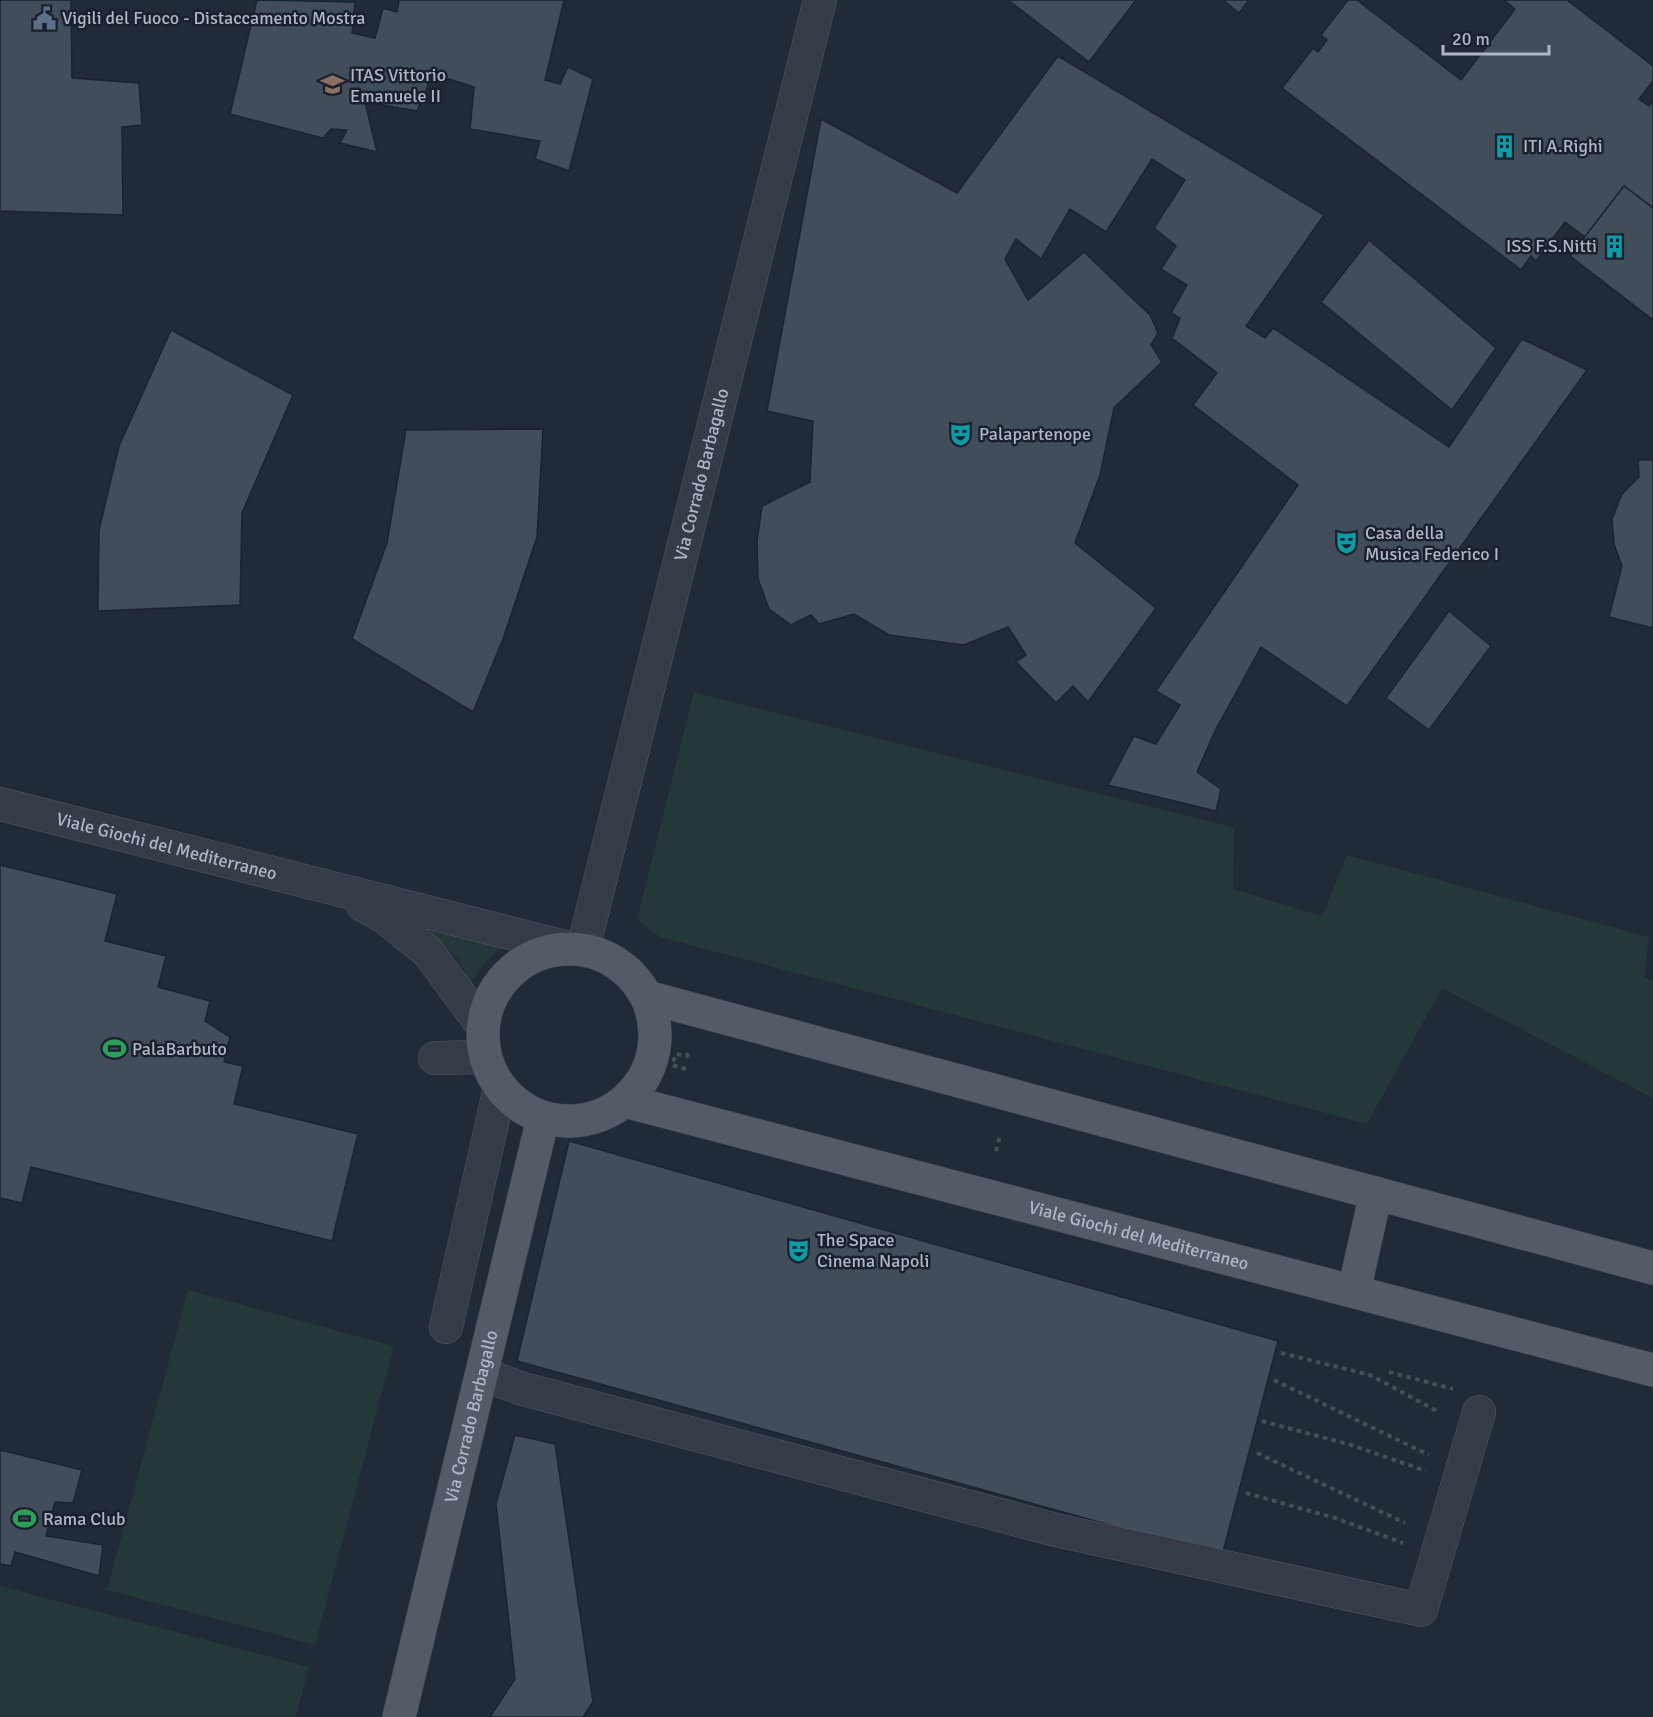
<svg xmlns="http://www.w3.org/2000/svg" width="1653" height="1717" font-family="Signika,sans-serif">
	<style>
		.green { fill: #243739 }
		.building { fill: #424d5b; stroke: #1c232e; stroke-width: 1.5 }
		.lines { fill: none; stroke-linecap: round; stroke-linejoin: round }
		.minor-casing { stroke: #525a65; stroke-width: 34 }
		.major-casing { stroke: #3e4551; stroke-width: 34 }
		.path { stroke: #415255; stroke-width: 4; stroke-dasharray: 4.5 4.5; stroke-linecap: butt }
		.minor { stroke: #353c47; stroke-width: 33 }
		.major { stroke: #535b67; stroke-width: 33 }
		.labels { text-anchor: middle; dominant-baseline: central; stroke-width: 5; stroke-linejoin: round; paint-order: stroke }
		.poi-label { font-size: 18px; fill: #afb7c4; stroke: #1a212c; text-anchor: start }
		.street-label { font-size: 18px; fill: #afb7c4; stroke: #1a212c }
	</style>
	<rect width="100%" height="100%" fill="#212a37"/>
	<g class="green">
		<path d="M694 692 1234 827 1233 889 1322 916 1347 855 1649 937 1644 978 1653 980V1098L1442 988 1367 1124 660 937 637 920Z"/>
		<path d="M416 917 510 941 488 959 471 982 458 959Z"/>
		<path d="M188 1290 394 1346 315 1645 107 1590Z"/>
		<path d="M0 1586 309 1667 296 1717H0Z"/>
	</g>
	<g class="building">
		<path d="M0 0H71L72 78 139 83 142 125 122 127 123 215 0 211Z"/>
		<path d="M257 0 355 2 352 33 375 38 383 8 397 12 399 0H564L545 80 560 84 568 67 593 79 569 171 535 159 540 141 470 129 474 87 433 74 417 111 365 102 377 152 340 143 347 130 331 129 323 138 230 114Z"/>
		<path d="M1008 0H1136L1089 62Z"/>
		<path d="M1223 0H1249L1239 13Z"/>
		<path d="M1348 0H1357L1461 80 1515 9 1504 0H1567L1653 66V81L1639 99 1649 106 1653 101V208L1624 186 1585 237 1565 222 1536 261 1531 256 1521 270 1282 88 1313 48 1318 52 1327 40 1321 35Z"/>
		<path d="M1058 56 1324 215 1246 326 1265 338 1273 328 1449 447 1522 339 1587 370 1347 706 1261 647 1215 731 1197 772 1221 789 1216 811 1108 785 1134 736 1156 744 1180 705 1156 691 1298 485 1193 405 1217 373 1172 338 1180 318 1171 313 1187 285 1161 269 1176 246 1154 228 1185 180 1152 159 1106 232 1070 209 1041 259 1016 239 1005 259 1028 300 1084 252 1150 315 1158 333 1151 345 1162 362 1114 408 1100 475 1075 543 1156 608 1088 702 1073 686 1056 703 1016 662 1026 655 1008 627 964 645 889 635 854 614 819 624 811 615 791 625 769 609 758 579 757 541 762 506 810 482 813 421 767 411 821 119 957 193Z"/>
		<path d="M1624 186 1653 208V320L1570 256Z"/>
		<path d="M1369 240 1496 348 1452 410 1321 302Z"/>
		<path d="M171 330 293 395 242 513 240 605 98 611 99 530 119 446Z"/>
		<path d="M543 429 537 537 503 639 473 712 352 639 387 543 406 430Z"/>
		<path d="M1638 460H1653V628L1609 617 1622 566 1614 544 1612 519 1622 494 1639 477Z"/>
		<path d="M1449 611 1491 646 1429 730 1386 698Z"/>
		<path d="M0 865 117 894 105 941 166 956 158 987 210 1001 205 1021 230 1037 224 1062 243 1066 234 1104 358 1134 332 1241 31 1167 22 1203 0 1198Z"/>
		<path d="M569 1141 1278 1341 1222 1556 517 1361Z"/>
		<path d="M515 1435 555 1444 593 1702 583 1717H490L515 1679 496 1504Z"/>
		<path d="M0 1450 82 1470 73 1503 55 1502 46 1536 103 1545 99 1576 15 1552 11 1566 0 1564Z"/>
	</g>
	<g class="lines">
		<defs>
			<g id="minor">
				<path id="s1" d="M0 804 569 948"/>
				<path d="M363 905 386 918 428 952 482 1025"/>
				<path id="s2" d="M583 949 820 0"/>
				<path d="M435 1058 485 1057"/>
				<path d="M446 1327 500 1088"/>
				<path d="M482 1374 523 1389 1056 1530 1421 1610 1479 1412"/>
			</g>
			<g id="major">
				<circle cx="569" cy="1035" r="86"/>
				<path d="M647 997 1653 1268"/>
				<path id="s3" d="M625 1101 1653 1370"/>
				<path d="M1354 1291 1376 1193"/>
				<path id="s4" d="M399 1717 543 1118"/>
			</g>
		</defs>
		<use href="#minor" class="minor-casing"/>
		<use href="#major" class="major-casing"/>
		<g class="path">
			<path d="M688 1053 687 1056 676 1054 672 1065 690 1070"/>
			<path d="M996 1151 1000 1136"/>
			<path d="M1281 1353 1370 1375 1437 1411"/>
			<path d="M1389 1372 1453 1389"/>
			<path d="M1274 1380 1429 1455"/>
			<path d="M1262 1421 1351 1445 1426 1471"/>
			<path d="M1257 1453 1405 1523"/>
			<path d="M1246 1493 1335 1518 1403 1543"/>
		</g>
		<use href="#minor" class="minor"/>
		<use href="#major" class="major"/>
	</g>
	<defs>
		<symbol id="civic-bare" viewBox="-9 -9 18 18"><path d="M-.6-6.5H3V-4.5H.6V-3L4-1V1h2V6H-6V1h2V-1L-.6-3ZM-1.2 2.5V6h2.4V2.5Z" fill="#5c6f8a" stroke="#1a212c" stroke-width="2.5" paint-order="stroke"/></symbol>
		<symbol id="school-bare" viewBox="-9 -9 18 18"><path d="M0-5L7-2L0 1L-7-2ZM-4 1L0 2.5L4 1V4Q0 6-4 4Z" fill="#8d6e63" stroke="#1a212c" stroke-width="2.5" paint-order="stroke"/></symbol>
		<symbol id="building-bare" viewBox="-9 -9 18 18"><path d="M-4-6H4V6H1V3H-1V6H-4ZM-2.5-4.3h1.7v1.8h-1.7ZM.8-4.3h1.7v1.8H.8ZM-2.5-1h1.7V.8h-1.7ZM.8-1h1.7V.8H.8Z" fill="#0f9aa8" stroke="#1a212c" stroke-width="2.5" paint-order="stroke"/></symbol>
		<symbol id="theatre-bare" viewBox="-9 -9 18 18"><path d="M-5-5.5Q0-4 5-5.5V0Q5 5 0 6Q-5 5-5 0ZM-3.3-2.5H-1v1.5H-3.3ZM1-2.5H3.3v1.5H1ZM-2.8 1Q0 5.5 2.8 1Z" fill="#0f9aa8" stroke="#1a212c" stroke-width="2.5" paint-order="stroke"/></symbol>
		<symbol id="stadium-bare" viewBox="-9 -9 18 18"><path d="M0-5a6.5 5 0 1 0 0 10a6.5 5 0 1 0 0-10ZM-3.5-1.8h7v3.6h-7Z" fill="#2e9e5b" stroke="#1a212c" stroke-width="2.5" paint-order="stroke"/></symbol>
	</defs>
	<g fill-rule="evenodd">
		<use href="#civic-bare" x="28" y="2" width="33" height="33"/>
		<use href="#school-bare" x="316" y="68" width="33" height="33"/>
		<use href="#building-bare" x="1488" y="130" width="33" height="33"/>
		<use href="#building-bare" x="1598" y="230" width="33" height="33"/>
		<use href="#theatre-bare" x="944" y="418" width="33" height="33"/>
		<use href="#theatre-bare" x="1330" y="526" width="33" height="33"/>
		<use href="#stadium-bare" x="98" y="1032" width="33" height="33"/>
		<use href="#theatre-bare" x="782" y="1234" width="33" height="33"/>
		<use href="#stadium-bare" x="8" y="1502" width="33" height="33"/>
	</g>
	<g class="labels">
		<g class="poi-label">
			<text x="62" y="18">Vigili del Fuoco - Distaccamento Mostra</text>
			<text x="350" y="75">ITAS Vittorio<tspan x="350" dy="21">Emanuele II</tspan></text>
			<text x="1523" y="146">ITI A.Righi</text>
			<text x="1597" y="246" text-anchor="end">ISS F.S.Nitti</text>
			<text x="979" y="434">Palapartenope</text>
			<text x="1365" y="533">Casa della<tspan x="1365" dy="21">Musica Federico I</tspan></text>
			<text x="132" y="1049">PalaBarbuto</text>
			<text x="817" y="1240">The Space<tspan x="817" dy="21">Cinema Napoli</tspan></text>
			<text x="43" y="1519">Rama Club</text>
		</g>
		<g class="street-label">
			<text stroke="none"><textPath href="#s2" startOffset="489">Via Corrado Barbagallo</textPath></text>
			<text stroke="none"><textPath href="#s1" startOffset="172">Viale Giochi del Mediterraneo</textPath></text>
			<text stroke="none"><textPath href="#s3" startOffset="531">Viale Giochi del Mediterraneo</textPath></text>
			<text stroke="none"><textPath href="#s4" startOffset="309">Via Corrado Barbagallo</textPath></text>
		</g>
	</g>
	<path d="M1443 45v9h106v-9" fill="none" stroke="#afb7c4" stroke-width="3"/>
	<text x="1452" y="45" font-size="18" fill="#afb7c4" stroke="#1a212c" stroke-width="4.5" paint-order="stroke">20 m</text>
</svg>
